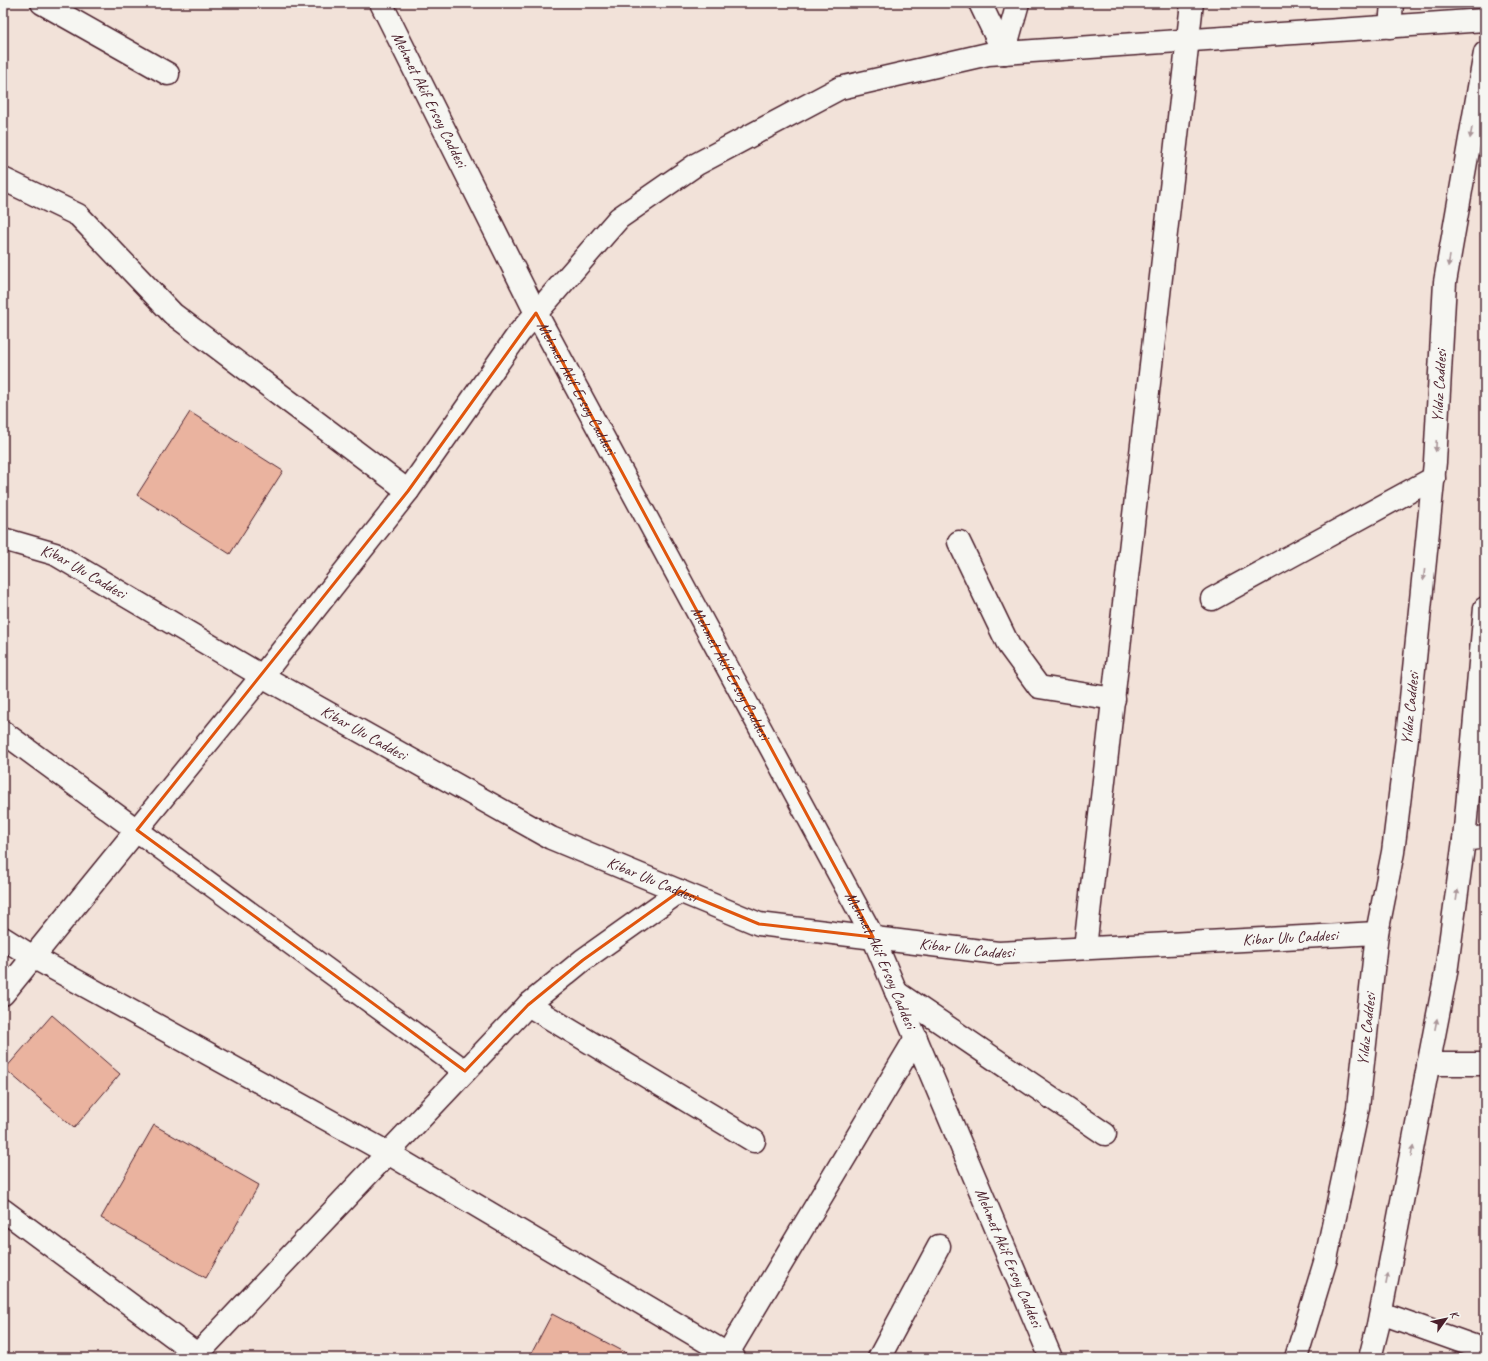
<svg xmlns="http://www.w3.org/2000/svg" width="1488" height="1361" font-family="Caveat,sans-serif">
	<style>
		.building { fill: #eab39f; stroke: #4a1f2b }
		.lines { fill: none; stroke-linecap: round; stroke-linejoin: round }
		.street-casing { stroke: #4a1f2b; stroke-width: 25 }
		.secondary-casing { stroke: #4a1f2b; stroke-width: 25 }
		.street { stroke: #f6f6f2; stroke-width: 22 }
		.secondary { stroke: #f6f6f2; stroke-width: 22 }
		.oneway { fill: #a99598 }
		.marked { fill: none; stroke: #e0560e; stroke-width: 3; stroke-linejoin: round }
		.labels { text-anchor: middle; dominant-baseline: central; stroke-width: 4; stroke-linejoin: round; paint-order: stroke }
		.street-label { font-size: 16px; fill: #4a1f2b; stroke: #f6f6f2 }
	</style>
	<rect width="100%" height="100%" fill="#f2e2d9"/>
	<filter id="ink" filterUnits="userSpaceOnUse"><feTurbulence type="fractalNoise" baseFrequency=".025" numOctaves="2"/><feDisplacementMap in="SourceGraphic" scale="8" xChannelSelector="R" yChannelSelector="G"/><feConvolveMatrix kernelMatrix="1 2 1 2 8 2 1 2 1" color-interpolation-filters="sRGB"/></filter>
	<g filter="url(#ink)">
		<g class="building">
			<path d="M190 412 283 471 230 554 137 495Z"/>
			<path d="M52 1015 120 1074 74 1128 5 1069Z"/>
			<path d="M154 1125 259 1185 206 1278 101 1218Z"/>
			<path d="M552 1314 636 1358H529Z"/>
		</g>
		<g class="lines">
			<defs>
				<g id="street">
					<path d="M42 3 168 74"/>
					<path d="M980 3 1004 53"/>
					<path d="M1390 27 1392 3"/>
					<path d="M1004 53 1018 3"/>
					<path d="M3 179 78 215 173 314 408 491"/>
					<path d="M959 542 1009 646 1039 687 1114 699"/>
					<path d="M1212 599 1434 478"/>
					<path d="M3 732 465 1071"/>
					<path d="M1464 840 1485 837"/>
					<path d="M3 938 33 957 388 1153 734 1358"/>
					<path d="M1085 948 1192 3"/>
					<path d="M896 992 1105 1134"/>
					<path d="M528 1005 754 1141"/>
					<path d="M1428 1064H1485"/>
					<path d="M3 1210 197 1354"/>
					<path d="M1381 1313 1485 1350"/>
					<path d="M725 1358 916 1038"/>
					<path d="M879 1358 939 1246"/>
				</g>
				<g id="secondary">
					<path id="s1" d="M381 3 536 313 873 937 1051 1358"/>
					<path id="s2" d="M3 539 55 554 262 676 551 838 759 924 998 953 1377 933"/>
					<path d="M3 994 262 676 408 491 519 333 619 218 697 164 840 88 988 54 1485 20"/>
					<path d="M194 1358 528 1005 583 960 680 891"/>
					<path id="s3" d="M1296 1358 1326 1259 1358 1108 1377 933 1393 852 1407 738 1435 462 1445 282 1485 53"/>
					<path d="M1370 1358 1378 1326 1446 973 1464 840 1485 608"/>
				</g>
			</defs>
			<use href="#street" class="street-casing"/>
			<use href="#secondary" class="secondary-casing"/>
			<use href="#street" class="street"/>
			<use href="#secondary" class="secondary"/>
		</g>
		<defs><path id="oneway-solid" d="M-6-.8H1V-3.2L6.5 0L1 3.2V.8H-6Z"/></defs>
		<g class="oneway">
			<use href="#oneway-solid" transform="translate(1471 133) rotate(100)"/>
			<use href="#oneway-solid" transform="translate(1449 261) rotate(100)"/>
			<use href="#oneway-solid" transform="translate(1436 446) rotate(93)"/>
			<use href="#oneway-solid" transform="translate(1424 575) rotate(96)"/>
			<use href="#oneway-solid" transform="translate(1457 895) rotate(-82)"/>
			<use href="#oneway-solid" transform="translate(1436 1024) rotate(-79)"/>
			<use href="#oneway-solid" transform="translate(1412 1151) rotate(-79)"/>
			<use href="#oneway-solid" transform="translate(1387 1279) rotate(-79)"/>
		</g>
	</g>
	<path class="marked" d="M536 313 873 937 759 924 680 891 583 960 528 1005 465 1071 137 830 408 491Z"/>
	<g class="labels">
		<g class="street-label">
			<text stroke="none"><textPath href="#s1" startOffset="108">Mehmet Akif Ersoy Caddesi</textPath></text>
			<text stroke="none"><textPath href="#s3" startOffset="985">Yıldız Caddesi</textPath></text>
			<text stroke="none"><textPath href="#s1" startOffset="432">Mehmet Akif Ersoy Caddesi</textPath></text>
			<text stroke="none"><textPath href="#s2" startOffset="87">Kibar Ulu Caddesi</textPath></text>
			<text stroke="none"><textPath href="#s1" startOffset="756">Mehmet Akif Ersoy Caddesi</textPath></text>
			<text stroke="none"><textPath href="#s3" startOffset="661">Yıldız Caddesi</textPath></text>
			<text stroke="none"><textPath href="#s2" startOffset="411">Kibar Ulu Caddesi</textPath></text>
			<text stroke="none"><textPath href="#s2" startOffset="735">Kibar Ulu Caddesi</textPath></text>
			<text stroke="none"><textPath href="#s2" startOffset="1384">Kibar Ulu Caddesi</textPath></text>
			<text stroke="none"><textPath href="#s2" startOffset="1060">Kibar Ulu Caddesi</textPath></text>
			<text stroke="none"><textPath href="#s1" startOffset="1080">Mehmet Akif Ersoy Caddesi</textPath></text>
			<text stroke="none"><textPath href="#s3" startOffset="337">Yıldız Caddesi</textPath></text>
			<text stroke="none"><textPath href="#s1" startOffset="1404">Mehmet Akif Ersoy Caddesi</textPath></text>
		</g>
	</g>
	<rect width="1488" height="1361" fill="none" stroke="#f6f6f2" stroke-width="16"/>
	<rect x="8" y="8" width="1472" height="1345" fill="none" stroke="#4a1f2b" stroke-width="1.5" filter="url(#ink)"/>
	<g transform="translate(1446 1319) rotate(57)" stroke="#f6f6f2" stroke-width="3" paint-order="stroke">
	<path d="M0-3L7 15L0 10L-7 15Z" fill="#4a1f2b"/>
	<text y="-6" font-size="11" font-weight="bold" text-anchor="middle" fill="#4a1f2b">K</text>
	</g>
</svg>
